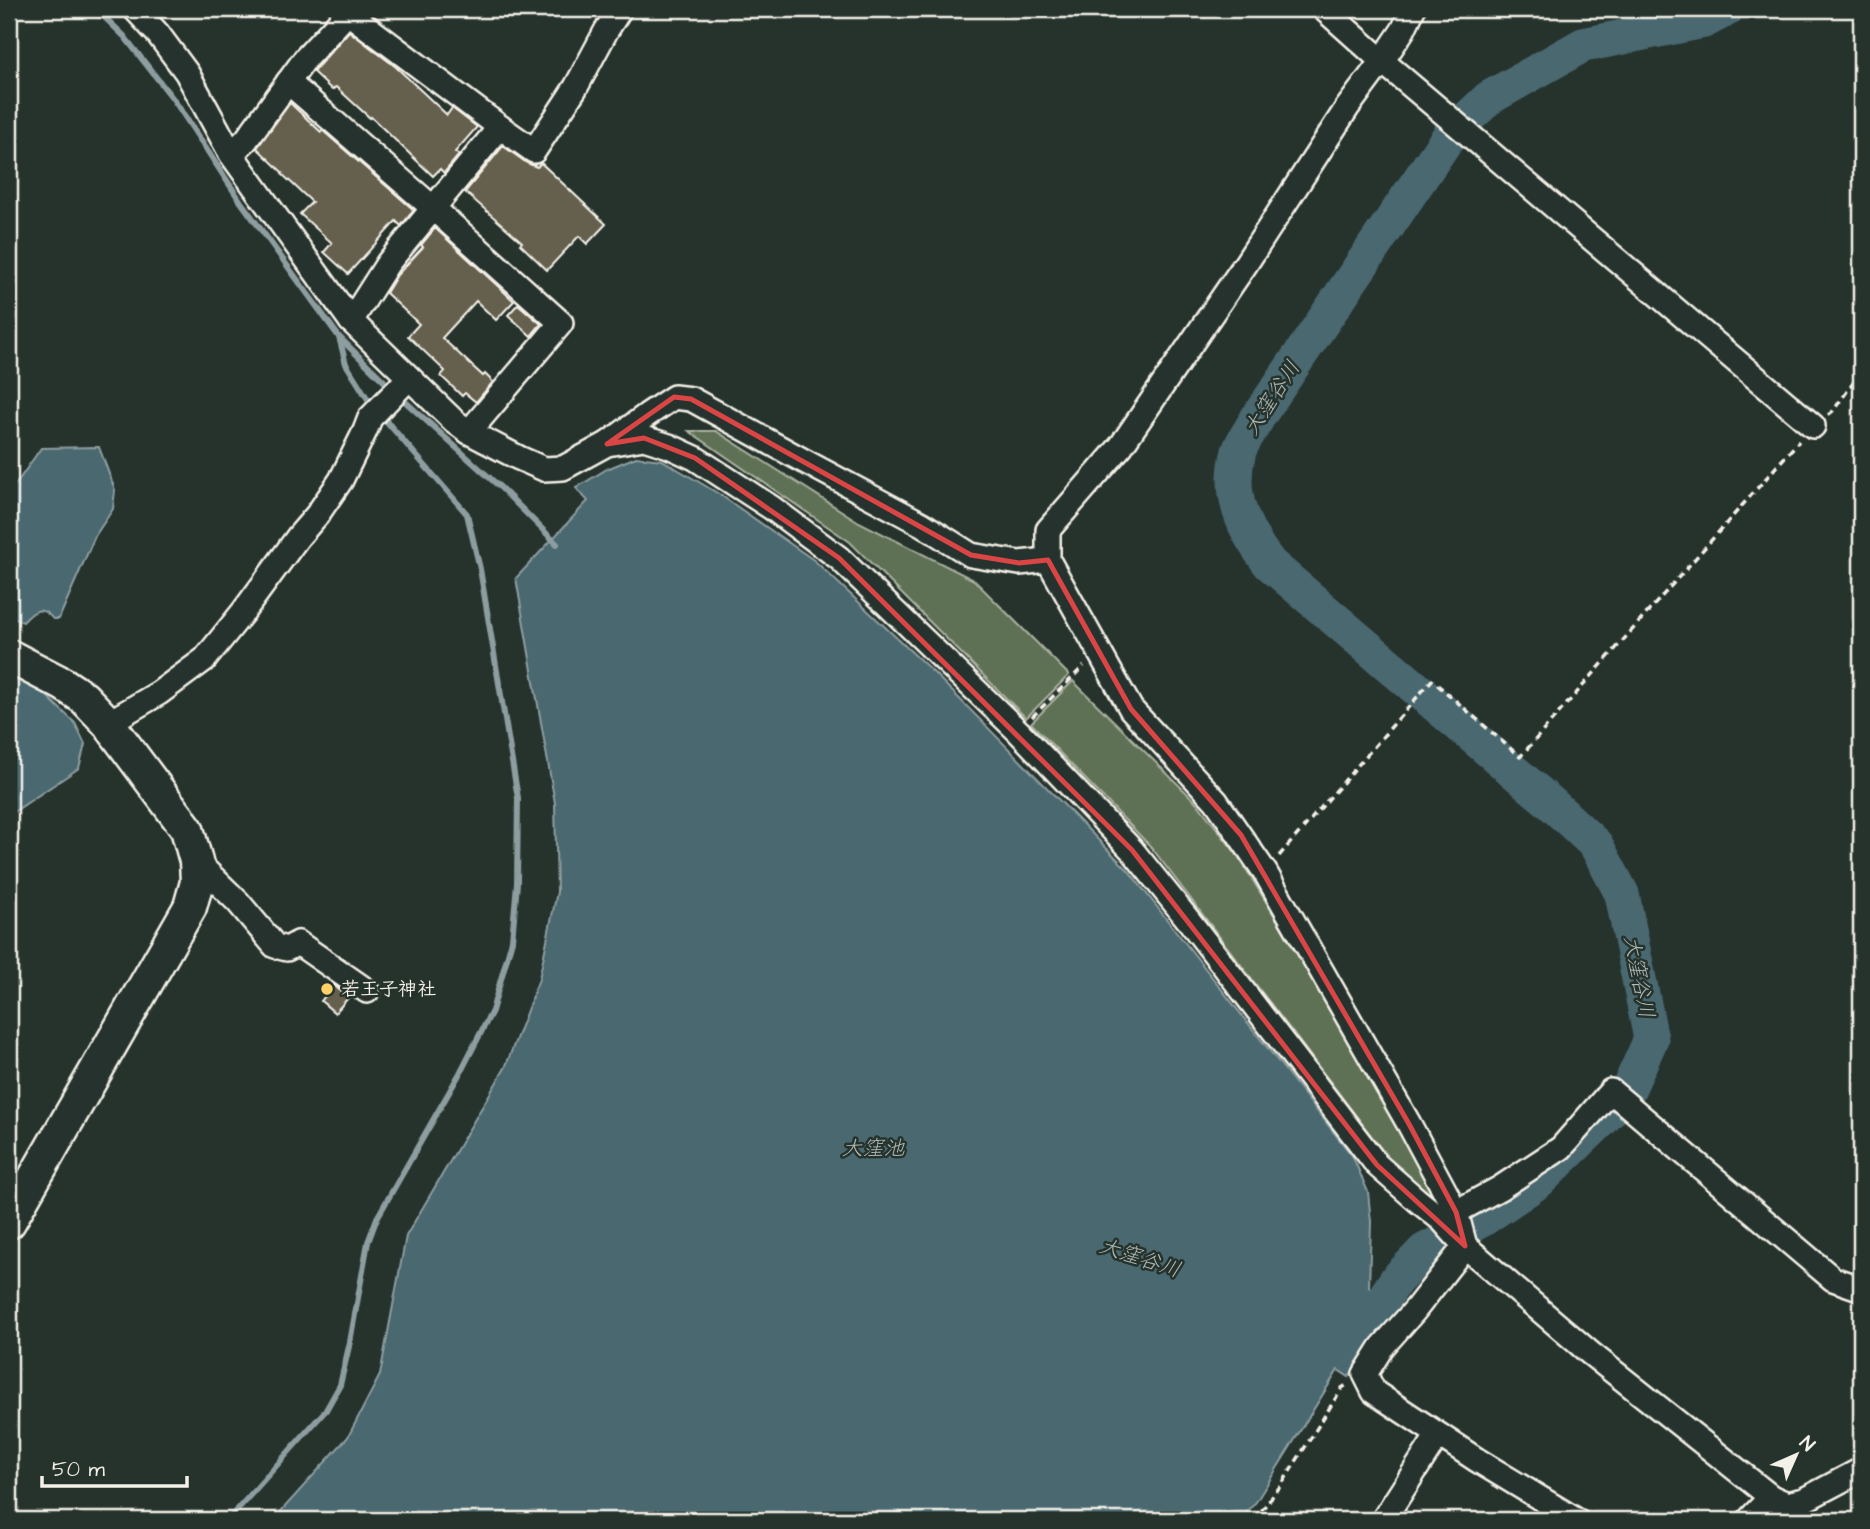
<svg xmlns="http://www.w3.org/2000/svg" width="1870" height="1529" font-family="'Architects Daughter','Klee One',sans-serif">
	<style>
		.green { fill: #5f7154; stroke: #aab19e; stroke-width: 2 }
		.water { fill: #4a6770; stroke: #8e9ea0; stroke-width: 2 }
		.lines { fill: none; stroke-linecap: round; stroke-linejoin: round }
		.stream { stroke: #8e9ea0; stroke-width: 6 }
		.river { stroke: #4a6770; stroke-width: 35 }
		.building { fill: #65614e; stroke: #f4f1e8; stroke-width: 2 }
		.street-casing { stroke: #f4f1e8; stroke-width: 28 }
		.secondary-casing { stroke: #f4f1e8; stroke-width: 37 }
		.path { stroke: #f4f1e8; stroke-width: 3.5; stroke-dasharray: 7 5; stroke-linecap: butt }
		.street { stroke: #26332d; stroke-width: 23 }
		.secondary { stroke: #26332d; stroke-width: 32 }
		.marked { fill: none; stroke: #da4645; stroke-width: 5; stroke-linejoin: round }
		.poi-dot { fill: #ffd166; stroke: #26332d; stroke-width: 2.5 }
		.labels { text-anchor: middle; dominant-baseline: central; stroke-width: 5; stroke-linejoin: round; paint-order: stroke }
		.poi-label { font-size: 19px; font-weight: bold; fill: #f4f1e8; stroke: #26332d; text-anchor: start }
		.water-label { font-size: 21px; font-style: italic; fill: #b0bab8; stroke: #26332d }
	</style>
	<rect width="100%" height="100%" fill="#26332d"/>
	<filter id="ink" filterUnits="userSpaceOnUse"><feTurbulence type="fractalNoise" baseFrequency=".0143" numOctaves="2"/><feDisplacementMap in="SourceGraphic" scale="14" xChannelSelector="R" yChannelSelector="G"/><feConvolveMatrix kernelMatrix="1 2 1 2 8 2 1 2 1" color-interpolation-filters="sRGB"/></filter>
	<g filter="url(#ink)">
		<g class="green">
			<path d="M689 431H716L859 522 974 580 1069 675 1026 718 850 542Z"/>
			<path d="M1073 681 1197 803 1238 856 1340 1023 1444 1210 1402 1176 1151 847 1031 723Z"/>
		</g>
		<g class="water">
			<path d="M99 447 115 490 113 509 95 536 61 614 59 619H53C41 605 34 610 23 622L9 616V489L16 484 41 448Z"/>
			<path d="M636 457 662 460 719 494 815 561 934 673 1128 870 1353 1157 1368 1192 1371 1222 1369 1287 1395 1304 1349 1377 1338 1370 1256 1502 1240 1520H273L348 1437 380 1375 406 1236 505 1068 539 979 557 892 555 803 516 578 588 501 576 488 607 469Z"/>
			<path d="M9 669 27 677 75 723 85 744 79 768 9 815Z"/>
		</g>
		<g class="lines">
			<g class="stream">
				<path d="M96 9 124 36 174 100 241 202 339 337 391 388"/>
				<path d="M339 337 346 364 369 401 374 407"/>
				<path d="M399 396 501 488 557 544"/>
				<path d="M228 1520 326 1410 340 1385 350 1342 368 1242 377 1218 460 1073 492 1011 512 940 517 883 518 798 480 569 467 514 381 415"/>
			</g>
			<path class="river" d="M1356 1326 1364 1329 1396 1280 1424 1251 1483 1219 1539 1181 1602 1120 1628 1090 1651 1039 1622 894 1596 845 1552 804 1270 564C1243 530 1227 495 1239 451 1243 440 1252 428 1258 417L1449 136 1489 98 1583 45 1704 21 1727 9"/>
		</g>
		<g class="building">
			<path d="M349 31 396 67 447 115 452 108 477 127 455 152 459 155 444 173 440 169 433 176 371 117 370 118 336 87 332 90 313 72Z"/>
			<path d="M290 103 321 132 322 130 414 210 401 226 396 221 348 274 324 252 332 243 300 214 312 202 282 174 283 173 257 148Z"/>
			<path d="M503 146 527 163 537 167 541 163 606 224 587 244 579 236 547 270 520 244 522 242 465 192Z"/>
			<path d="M435 228 514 301 496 320 476 301 442 338 483 376 485 374 493 382 476 402 465 393 462 396 441 376 445 371 408 336 419 324 386 293 397 275 423 247 421 245Z"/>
			<path d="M518 304 541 324 531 336 508 315Z"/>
			<path d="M334 985 348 998 335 1013 321 1001Z"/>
		</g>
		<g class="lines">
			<defs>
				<g id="street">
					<path d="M135 9 158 34 187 73 231 154 351 321 454 421 469 432 519 458 544 469 563 468 607 444 644 438 669 446 695 458 772 508 839 558 1018 731 1132 850 1190 922 1377 1165 1417 1200 1442 1220 1465 1246 1590 1353 1771 1497"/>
					<path d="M1324 9 1382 61 1813 426"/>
					<path d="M1413 9 1403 30 1382 61 1347 108 1245 265 1121 446 1048 530V560L1131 709 1216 801 1265 872 1409 1124 1456 1212 1464 1242"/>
					<path d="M347 12 500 127"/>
					<path d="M288 82 433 208 561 323 469 432"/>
					<path d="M231 154 246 140 305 59 351 9"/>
					<path d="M351 321 388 263 500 127 534 151 576 87 606 31 620 9"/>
					<path d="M610 442 647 415 674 397 691 399 804 461 922 524 971 555 1019 563 1048 560"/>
					<path d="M108 723 159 693 205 659 243 612 298 537 317 515 341 480 365 431 370 418 409 378"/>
					<path d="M196 861 238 902 275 946 287 949 298 943 367 991"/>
					<path d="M1456 1212 1500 1188 1561 1148 1611 1091 1833 1279 1856 1287 1861 1285"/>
					<path d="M1465 1246 1415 1310 1382 1347 1365 1374 1374 1392 1477 1460 1576 1520"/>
					<path d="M1383 1520 1438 1435"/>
					<path d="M1749 1520 1771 1497 1787 1504 1804 1500 1861 1470"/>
				</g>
				<path id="secondary" d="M9 656 63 684 84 698 108 723 187 829 196 861 197 882 190 907 9 1222"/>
			</defs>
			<use href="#street" class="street-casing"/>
			<use href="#secondary" class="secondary-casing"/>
			<g class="path">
				<path d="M1828 415 1833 411 1861 372"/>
				<path d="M1032 717 1084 666"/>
				<path d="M1279 856 1432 680 1520 757 1799 441"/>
				<path d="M1254 1520 1282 1484 1342 1388 1348 1384"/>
			</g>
			<use href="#street" class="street"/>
			<use href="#secondary" class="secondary"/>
		</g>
	</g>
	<path class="marked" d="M674 397 691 399 971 555 1019 563 1048 560 1131 709 1241 835 1409 1124 1456 1212 1465 1246 1377 1165 1132 850 839 558 695 458 644 438 607 444Z"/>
	<circle class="poi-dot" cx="327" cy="989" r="7"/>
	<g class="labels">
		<g class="poi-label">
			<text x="341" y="989">若王子神社</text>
		</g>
		<g class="water-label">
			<text transform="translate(1272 398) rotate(-57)">大窪谷川</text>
			<text transform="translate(1639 977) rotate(79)">大窪谷川</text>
			<text x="873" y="1148">大窪池</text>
			<text transform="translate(1140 1258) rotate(18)">大窪谷川</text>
		</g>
	</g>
	<rect width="1870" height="1529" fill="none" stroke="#26332d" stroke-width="35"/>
	<rect x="18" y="18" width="1835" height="1494" fill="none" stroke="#f4f1e8" stroke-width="2.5" filter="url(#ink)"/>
	<g transform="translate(1796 1455) rotate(45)" stroke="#26332d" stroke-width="5" paint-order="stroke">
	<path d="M0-5L12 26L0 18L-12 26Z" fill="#f4f1e8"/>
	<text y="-10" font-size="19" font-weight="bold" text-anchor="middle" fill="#f4f1e8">N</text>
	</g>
	<path d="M42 1476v10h145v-10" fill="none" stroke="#f4f1e8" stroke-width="3.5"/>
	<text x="52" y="1476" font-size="21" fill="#f4f1e8" stroke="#26332d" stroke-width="5" paint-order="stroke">50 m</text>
</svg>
